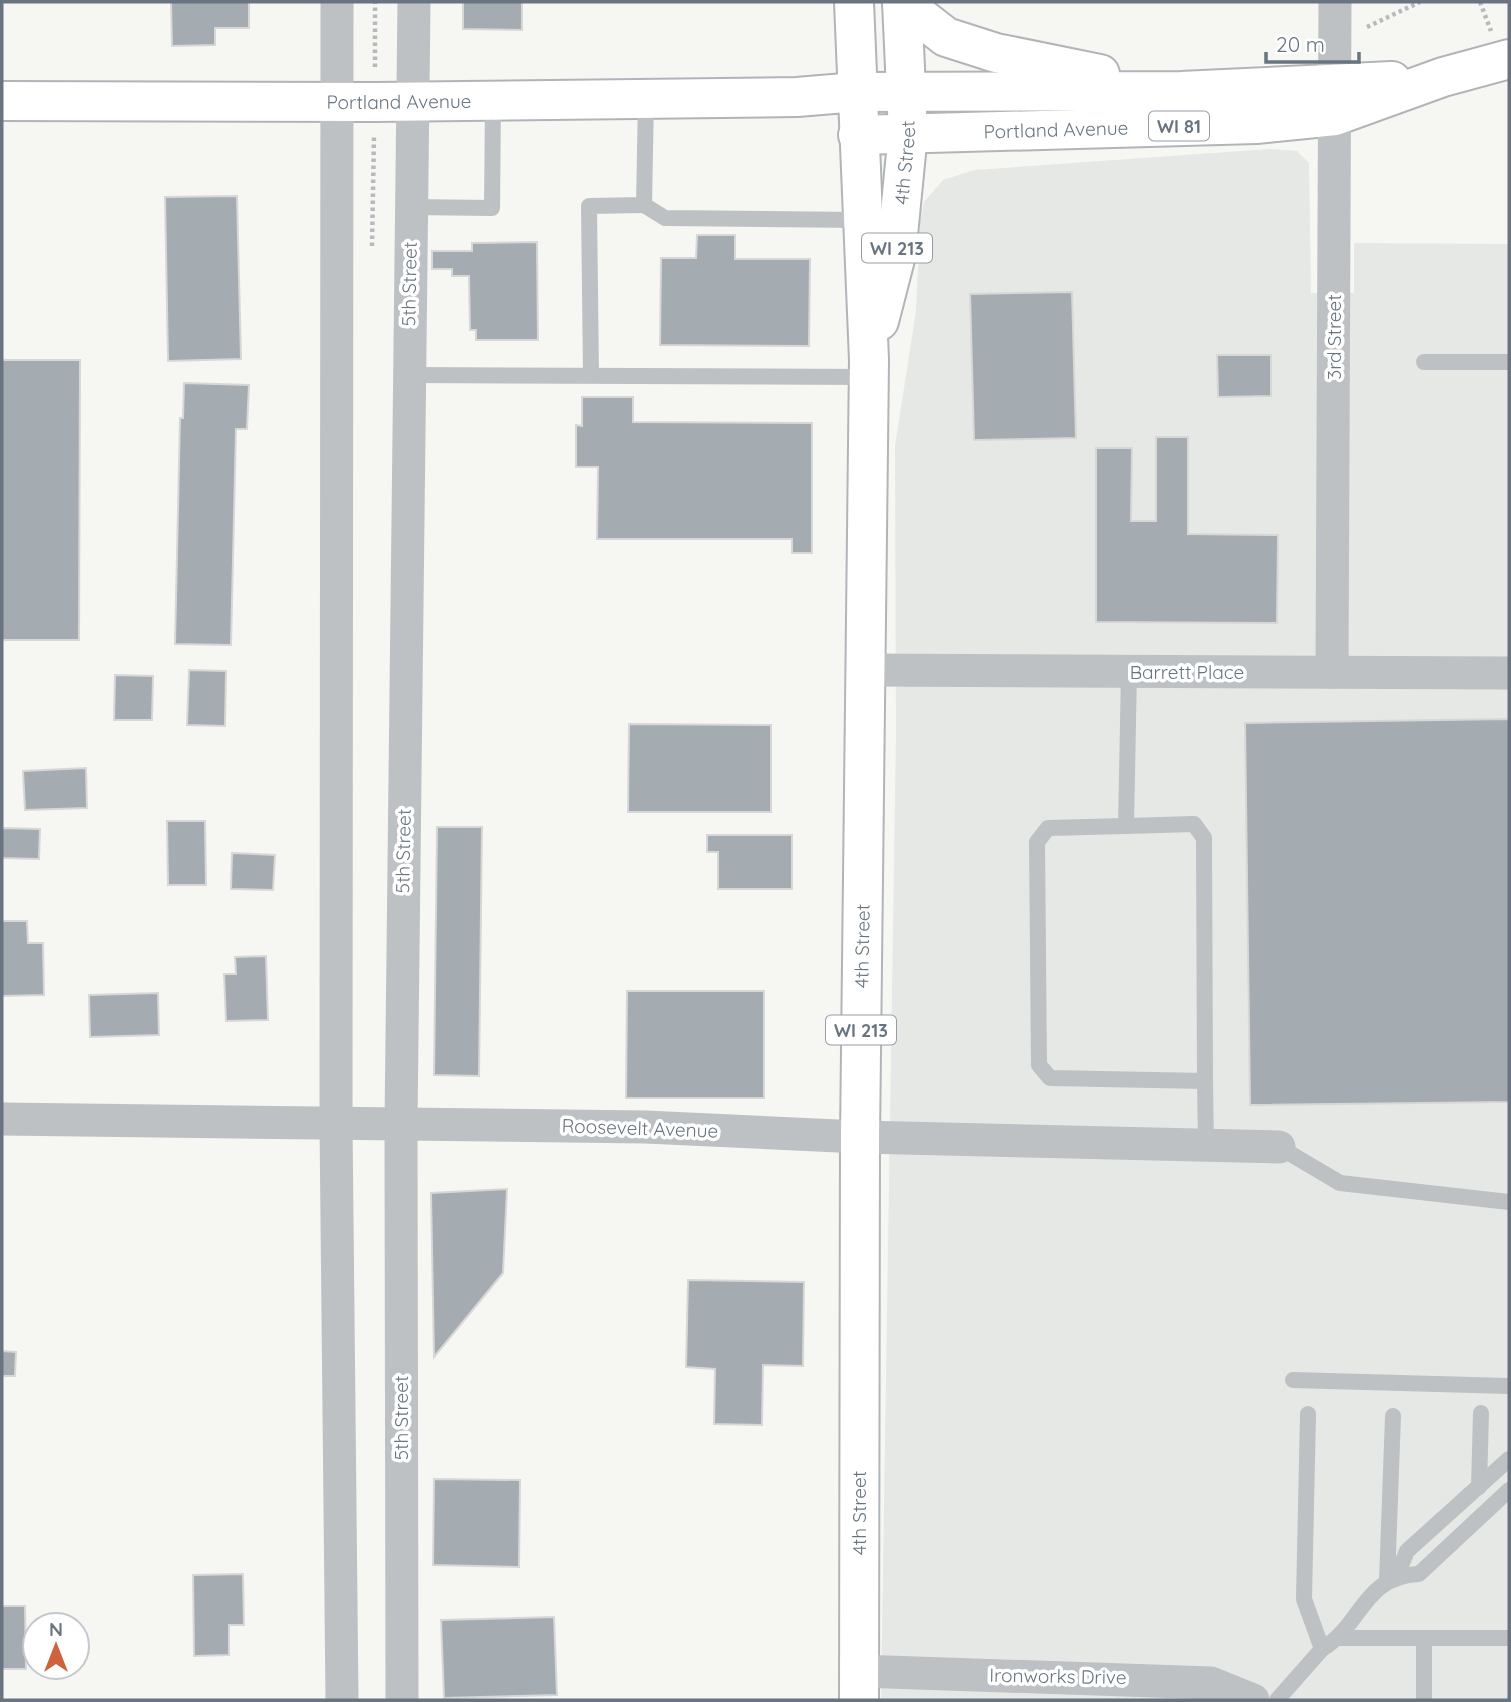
<svg xmlns="http://www.w3.org/2000/svg" width="1511" height="1702" font-family="Quicksand,sans-serif">
	<style>
		.built { fill: #e6e8e6 }
		.building { fill: #a4abb1; stroke: #d7d7d6; stroke-width: 2 }
		.lines { fill: none; stroke-linecap: round; stroke-linejoin: round }
		.secondary-casing { stroke: #b0b4b9; stroke-width: 42 }
		.primary-casing { stroke: #b1b5b8; stroke-width: 42 }
		.path { stroke: #b7babc; stroke-width: 4.5; stroke-dasharray: 3.5 3.5; stroke-linecap: butt }
		.lane { stroke: #bdc1c4; stroke-width: 16 }
		.street { stroke: #bdc1c4; stroke-width: 33 }
		.secondary { stroke: #fff; stroke-width: 38 }
		.primary { stroke: #fff; stroke-width: 38 }
		.labels { text-anchor: middle; dominant-baseline: central; stroke-width: 7; stroke-linejoin: round; paint-order: stroke }
		.shield { fill: #fff; stroke: #959ea7; stroke-width: 2 }
		.shield-label { font-size: 18px; font-weight: bold; fill: #687581 }
		.street-label { font-size: 19px; fill: #687581; stroke: #fff }
	</style>
	<rect width="100%" height="100%" fill="#f6f6f3"/>
	<path class="built" d="M1270 149 1297 151 1309 163 1311 293H1354V243L1509 244V1700H881L896 736 895 446 916 311 920 222 924 202 943 180 974 170Z"/>
	<g class="building">
		<path d="M171 2H249V28H215V45L172 46Z"/>
		<path d="M463 2H522V30L463 29Z"/>
		<path d="M237 196 241 359 168 361 165 197Z"/>
		<path d="M697 235H735V259H810L809 346 660 345 661 258H696Z"/>
		<path d="M537 242 538 340H476V330H470L469 276H452V269H432V251H472V243Z"/>
		<path d="M1072 292 1076 438 974 440 970 294Z"/>
		<path d="M1217 355H1271V396L1218 397Z"/>
		<path d="M2 360H80L79 640H2Z"/>
		<path d="M184 383 249 385 247 429H236L231 645 175 644 180 418H183Z"/>
		<path d="M582 397H633V422L812 423V553H792V539H597L598 467H576V425L582 426Z"/>
		<path d="M1156 437H1188V534L1278 535 1277 623 1096 622V448H1132L1131 521H1156Z"/>
		<path d="M189 670 226 671 225 726 187 725Z"/>
		<path d="M115 675 153 676 152 720H114Z"/>
		<path d="M1509 719V1102L1250 1105 1245 723Z"/>
		<path d="M629 724 771 725V812H628Z"/>
		<path d="M86 768 87 808 25 810 23 771Z"/>
		<path d="M167 821H205L206 885H168Z"/>
		<path d="M437 827H482L479 1076 434 1075Z"/>
		<path d="M2 828 40 829 39 859 2 858Z"/>
		<path d="M707 835H792V889H718V852H707Z"/>
		<path d="M232 853 275 855 273 890 231 889Z"/>
		<path d="M2 921H27L28 943H43L44 995 2 996Z"/>
		<path d="M266 956 268 1020 226 1021 224 974H236L235 957Z"/>
		<path d="M627 991H764V1098H626Z"/>
		<path d="M158 993 159 1035 90 1037 89 995Z"/>
		<path d="M507 1189 503 1273 434 1357 431 1193Z"/>
		<path d="M688 1280 804 1282 803 1366 763 1365 762 1425 714 1424 715 1369 686 1367Z"/>
		<path d="M2 1351 16 1352 15 1376H2Z"/>
		<path d="M434 1479 520 1480 519 1567 433 1565Z"/>
		<path d="M243 1574 244 1625H229V1655L194 1656 193 1575Z"/>
		<path d="M2 1606H25L26 1669H2Z"/>
		<path d="M554 1617 557 1695 444 1698 441 1620Z"/>
	</g>
	<g class="lines">
		<defs>
			<g id="secondary">
				<path id="s1" d="M2 101 375 102 797 97 857 92"/>
			</g>
			<g id="primary">
				<path d="M854 2 869 360 860 1137 859 1700"/>
				<path d="M902 3 946 37 996 53 1100 74"/>
				<path d="M857 92 1181 91 1392 81"/>
				<path id="s2" d="M858 135 1256 124 1335 116 1443 77 1509 59"/>
				<path id="s3" d="M879 321 896 255 908 133 902 2"/>
			</g>
		</defs>
		<use href="#secondary" class="secondary-casing"/>
		<use href="#primary" class="primary-casing"/>
		<g class="path">
			<path d="M1480 2 1491 31"/>
			<path d="M1367 27 1420 2"/>
			<path d="M375 67V2"/>
			<path d="M372 246 374 136"/>
		</g>
		<g class="lane">
			<path d="M644 205 665 218 862 220"/>
			<path d="M410 207 492 208 493 101"/>
			<path d="M1424 362H1509"/>
			<path d="M409 375 869 377"/>
			<path d="M591 375 589 206 644 205 646 99"/>
			<path d="M1126 826 1194 824 1204 838 1205 1081 1050 1078 1039 1065 1037 842 1048 828 1126 826 1129 671"/>
			<path d="M1205 1081 1206 1146"/>
			<path d="M1279 1147 1340 1183 1509 1202"/>
			<path d="M1293 1380 1509 1386"/>
			<path d="M1479 1487 1481 1413"/>
			<path d="M1397 1575 1407 1551 1509 1459"/>
			<path d="M1387 1581 1393 1416"/>
			<path d="M1340 1638H1509"/>
			<path d="M1322 1649C1364 1623 1362 1577 1419 1574L1509 1490"/>
			<path d="M1277 1700 1322 1649 1304 1599 1308 1414"/>
			<path d="M1424 1700V1639"/>
		</g>
		<g class="street">
			<path d="M337 2 336 1123 342 1700"/>
			<path d="M866 670 1509 673"/>
			<path d="M1332 672 1335 2"/>
			<path d="M2 1119 646 1127 860 1137 1279 1147"/>
			<path d="M859 1671 1211 1683 1253 1700"/>
			<path d="M402 1700 401 1123 414 2"/>
		</g>
		<use href="#secondary" class="secondary"/>
		<use href="#primary" class="primary"/>
	</g>
	<g class="labels">
		<g class="shield">
			<rect x="1149" y="111.5" width="60" height="29" rx="5"/>
			<rect x="862" y="233.5" width="70" height="29" rx="5"/>
			<rect x="826" y="1015.5" width="70" height="29" rx="5"/>
		</g>
		<g class="shield-label">
			<text x="1179" y="126">WI 81</text>
			<text x="897" y="248">WI 213</text>
			<text x="861" y="1030">WI 213</text>
		</g>
		<g class="street-label">
			<text stroke="none"><textPath href="#s1" startOffset="397">Portland Avenue</textPath></text>
			<text stroke="none"><textPath href="#s2" startOffset="198">Portland Avenue</textPath></text>
			<text stroke="none"><textPath href="#s3" startOffset="161">4th Street</textPath></text>
			<text transform="translate(409 284) rotate(-89)">5th Street</text>
			<text transform="translate(1334 337) rotate(-90)">3rd Street</text>
			<text x="1187" y="672">Barrett Place</text>
			<text transform="translate(403 851) rotate(-89)">5th Street</text>
			<text transform="translate(862 946) rotate(-89)">4th Street</text>
			<text transform="translate(640 1128) rotate(2)">Roosevelt Avenue</text>
			<text transform="translate(401 1418) rotate(-90)">5th Street</text>
			<text transform="translate(859 1513) rotate(-90)">4th Street</text>
			<text transform="translate(1058 1676) rotate(1)">Ironworks Drive</text>
		</g>
	</g>
	<rect width="1511" height="1702" fill="none" stroke="#687581" stroke-width="7"/>
	<g transform="translate(56 1646)"><circle r="33" fill="#ffffff" stroke="#c3c8cd" stroke-width="2"/>
	<path d="M0-5L12 26L0 18L-12 26Z" fill="#cf623a"/>
	<text y="-10" font-size="19" font-weight="bold" text-anchor="middle" fill="#687581">N</text>
	</g>
	<path d="M1266 52v10h93v-10" fill="none" stroke="#687581" stroke-width="3.5"/>
	<text x="1276" y="52" font-size="21" fill="#687581" stroke="#ffffff" stroke-width="5" paint-order="stroke">20 m</text>
</svg>
